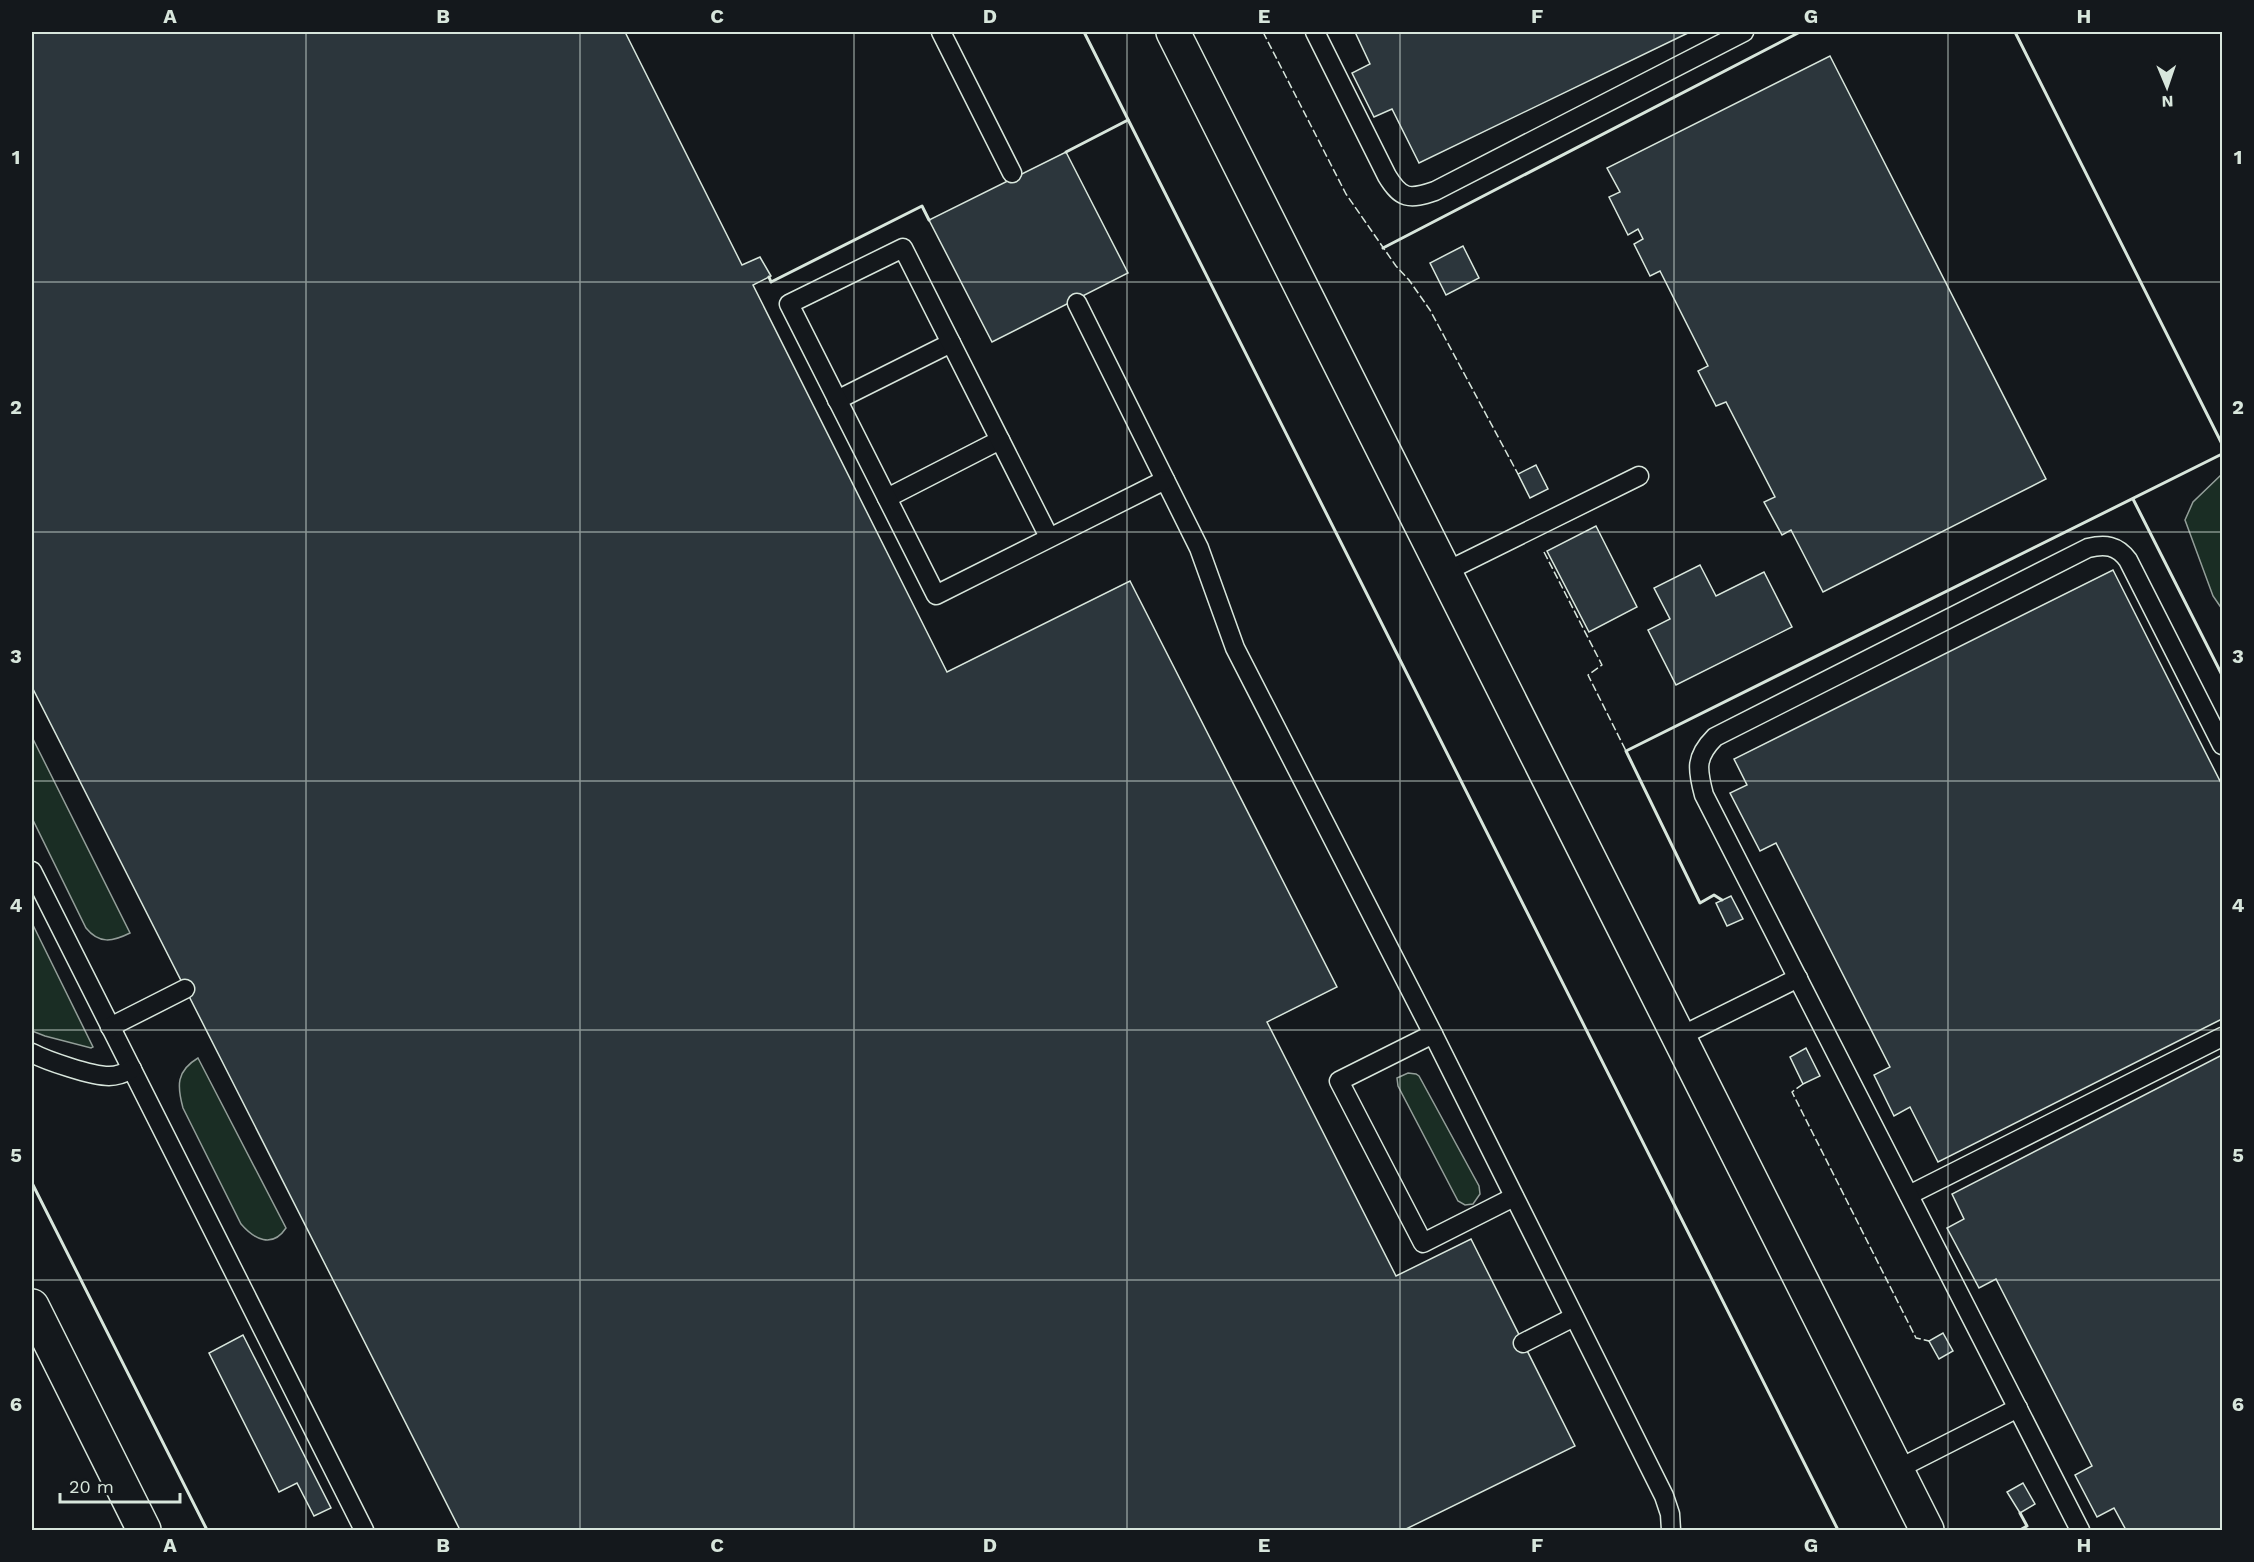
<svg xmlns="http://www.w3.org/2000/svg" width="2254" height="1562" font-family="'Work Sans',sans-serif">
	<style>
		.green { fill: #1a2d24; stroke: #939e99; stroke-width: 1.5 }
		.building { fill: #2c363c; stroke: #d8e6dc; stroke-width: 1.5 }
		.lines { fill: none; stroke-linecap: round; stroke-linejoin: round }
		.service-casing { stroke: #d8e6dc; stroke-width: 21 }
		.minor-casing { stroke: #d8e6dc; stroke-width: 36 }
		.service { stroke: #14181c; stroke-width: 18 }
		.minor { stroke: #14181c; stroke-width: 33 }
		.fence { stroke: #d8e6dc; stroke-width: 1.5; stroke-dasharray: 8 3; stroke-linecap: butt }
		.wall { stroke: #d8e6dc; stroke-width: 3 }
		.grid { fill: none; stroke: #d8e6dc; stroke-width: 1.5; stroke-opacity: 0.55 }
		.neatline { fill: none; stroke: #d8e6dc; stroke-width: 2 }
		.grid-label { font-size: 20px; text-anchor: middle; font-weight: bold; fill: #d8e6dc }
	</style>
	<rect width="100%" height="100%" fill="#14181c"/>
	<g class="green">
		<path d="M2222 474V609L2213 596 2185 520 2193 502Z"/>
		<path d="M32 737 130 933C112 942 99 944 86 928L32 818Z"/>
		<path d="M32 923 93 1047 91 1048 45 1036 32 1031Z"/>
		<path d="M198 1058 286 1228C272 1249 254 1239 241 1224L183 1108C177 1086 176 1071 198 1058Z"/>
		<path d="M1408 1073 1416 1074 1419 1076 1479 1186 1480 1194 1473 1204 1465 1205 1458 1201 1398 1086 1397 1078Z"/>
	</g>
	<g class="building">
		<path d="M32 32H625L742 265 760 257 771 276 753 285 947 672 1130 581 1337 987 1267 1022 1396 1276 1471 1239 1575 1446 1404 1530H460L32 687Z"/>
		<path d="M1355 32H1690L1419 163 1392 109 1374 117 1352 73 1370 64Z"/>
		<path d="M1830 56 2046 479 1823 592 1791 530 1782 535 1764 502 1775 497 1726 402 1716 406 1698 371 1708 366 1660 271 1650 276 1634 244 1643 239 1638 229 1628 235 1609 197 1620 192 1607 168Z"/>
		<path d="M1066 152 1128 273 992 342 929 220Z"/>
		<path d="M1463 246 1479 278 1446 295 1430 263Z"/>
		<path d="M1536 465 1548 489 1530 498 1518 474Z"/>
		<path d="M1596 526 1637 607 1589 632 1547 551Z"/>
		<path d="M1700 565 1716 596 1764 572 1792 627 1676 685 1648 630 1670 619 1654 588Z"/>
		<path d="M2113 570 2222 785V1019L1938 1162 1910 1107 1894 1116 1874 1075 1890 1067 1776 843 1760 851 1730 793 1747 785 1734 759Z"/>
		<path d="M1731 896 1743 919 1727 926 1716 903Z"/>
		<path d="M1806 1048 1820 1076 1803 1084 1790 1057Z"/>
		<path d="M2222 1055V1530H2126L2114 1508 2097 1517 2075 1475 2092 1466 1996 1279 1979 1288 1947 1228 1964 1219 1952 1194Z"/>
		<path d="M1943 1333 1953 1351 1939 1359 1929 1341Z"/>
		<path d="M243 1335 331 1508 314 1516 297 1483 279 1492 209 1353Z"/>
		<path d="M2023 1483 2035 1504 2020 1513 2007 1492Z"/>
	</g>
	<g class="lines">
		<defs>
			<g id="service">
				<path d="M941 32 1012 173"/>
				<path d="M1315 32 1387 176C1401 199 1409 200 1435 191L1744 32"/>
				<path d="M1077 303 1199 548 1235 648 1433 1034 1664 1496 1670 1514 1671 1530"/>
				<path d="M837 400 951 343"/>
				<path d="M887 498 1000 440"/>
				<path d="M1049 537 903 248 789 304 936 595 1165 480"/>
				<path d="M1445 572 1639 476"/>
				<path d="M32 871 364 1530"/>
				<path d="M110 1027 185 989"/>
				<path d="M1433 1034 1339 1081 1423 1243 1514 1197"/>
				<path d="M1679 1037 1798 978"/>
				<path d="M32 1053C47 1061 92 1076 109 1076 117 1076 125 1073 132 1069"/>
				<path d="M1909 1195 2222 1037"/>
				<path d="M1523 1343 1574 1317"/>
				<path d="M1896 1470 2018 1408"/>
				<path d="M2080 1530 1704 795C1697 769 1695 757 1715 737L2088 548C2105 544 2117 545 2128 560L2222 745"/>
			</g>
			<g id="minor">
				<path d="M1173 32 1927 1530"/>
				<path d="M32 1306 144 1530"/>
			</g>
		</defs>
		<use href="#service" class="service-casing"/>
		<use href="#minor" class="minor-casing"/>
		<use href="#service" class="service"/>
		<use href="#minor" class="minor"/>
		<g class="fence">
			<path d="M1263 32 1346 194 1396 266 1409 280 1430 310 1518 474"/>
			<path d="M1544 552 1602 665 1588 675 1626 751"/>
			<path d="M1803 1084 1792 1092 1916 1338 1929 1341"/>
		</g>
		<g class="wall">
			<path d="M1084 32 1838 1530"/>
			<path d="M2015 32 2222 444"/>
			<path d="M1066 152 1128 120"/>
			<path d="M1383 248 1800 32"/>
			<path d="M769 277 771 282 922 206 929 220"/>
			<path d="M2133 499 2222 675"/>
			<path d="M1722 900 1714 895 1700 903 1626 751 2222 454"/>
			<path d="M32 1183 207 1530"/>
			<path d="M2020 1513 2027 1526 2020 1530"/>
		</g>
	</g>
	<path class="grid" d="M306 32V1530M580 32V1530M854 32V1530M1127 32V1530M1400 32V1530M1674 32V1530M1948 32V1530M32 282H2222M32 532H2222M32 781H2222M32 1030H2222M32 1280H2222"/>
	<rect width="2254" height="1562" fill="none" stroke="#14181c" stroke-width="66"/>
	<g transform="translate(2167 87) rotate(178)" stroke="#14181c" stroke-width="4.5" paint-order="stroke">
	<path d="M0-4.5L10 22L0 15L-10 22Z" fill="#d8e6dc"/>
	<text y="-9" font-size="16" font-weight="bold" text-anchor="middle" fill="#d8e6dc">N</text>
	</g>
	<path d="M60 1493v9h120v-9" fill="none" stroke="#d8e6dc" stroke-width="3"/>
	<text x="69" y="1493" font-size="18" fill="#d8e6dc" stroke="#14181c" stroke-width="4.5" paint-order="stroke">20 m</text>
	<rect x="33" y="33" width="2188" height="1496" class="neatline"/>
	<g class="grid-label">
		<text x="170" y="23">A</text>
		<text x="443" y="23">B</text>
		<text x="717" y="23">C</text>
		<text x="990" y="23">D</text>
		<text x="1264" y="23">E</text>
		<text x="1537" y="23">F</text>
		<text x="1811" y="23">G</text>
		<text x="2084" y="23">H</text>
		<text x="16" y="164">1</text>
		<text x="2238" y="164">1</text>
		<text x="16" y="414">2</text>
		<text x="2238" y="414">2</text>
		<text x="16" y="663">3</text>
		<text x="2238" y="663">3</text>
		<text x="16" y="912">4</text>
		<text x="2238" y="912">4</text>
		<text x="16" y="1162">5</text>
		<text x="2238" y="1162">5</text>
		<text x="16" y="1411">6</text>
		<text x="2238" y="1411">6</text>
		<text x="170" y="1552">A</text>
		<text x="443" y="1552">B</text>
		<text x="717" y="1552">C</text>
		<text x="990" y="1552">D</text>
		<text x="1264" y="1552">E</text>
		<text x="1537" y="1552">F</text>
		<text x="1811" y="1552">G</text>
		<text x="2084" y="1552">H</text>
	</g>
</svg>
